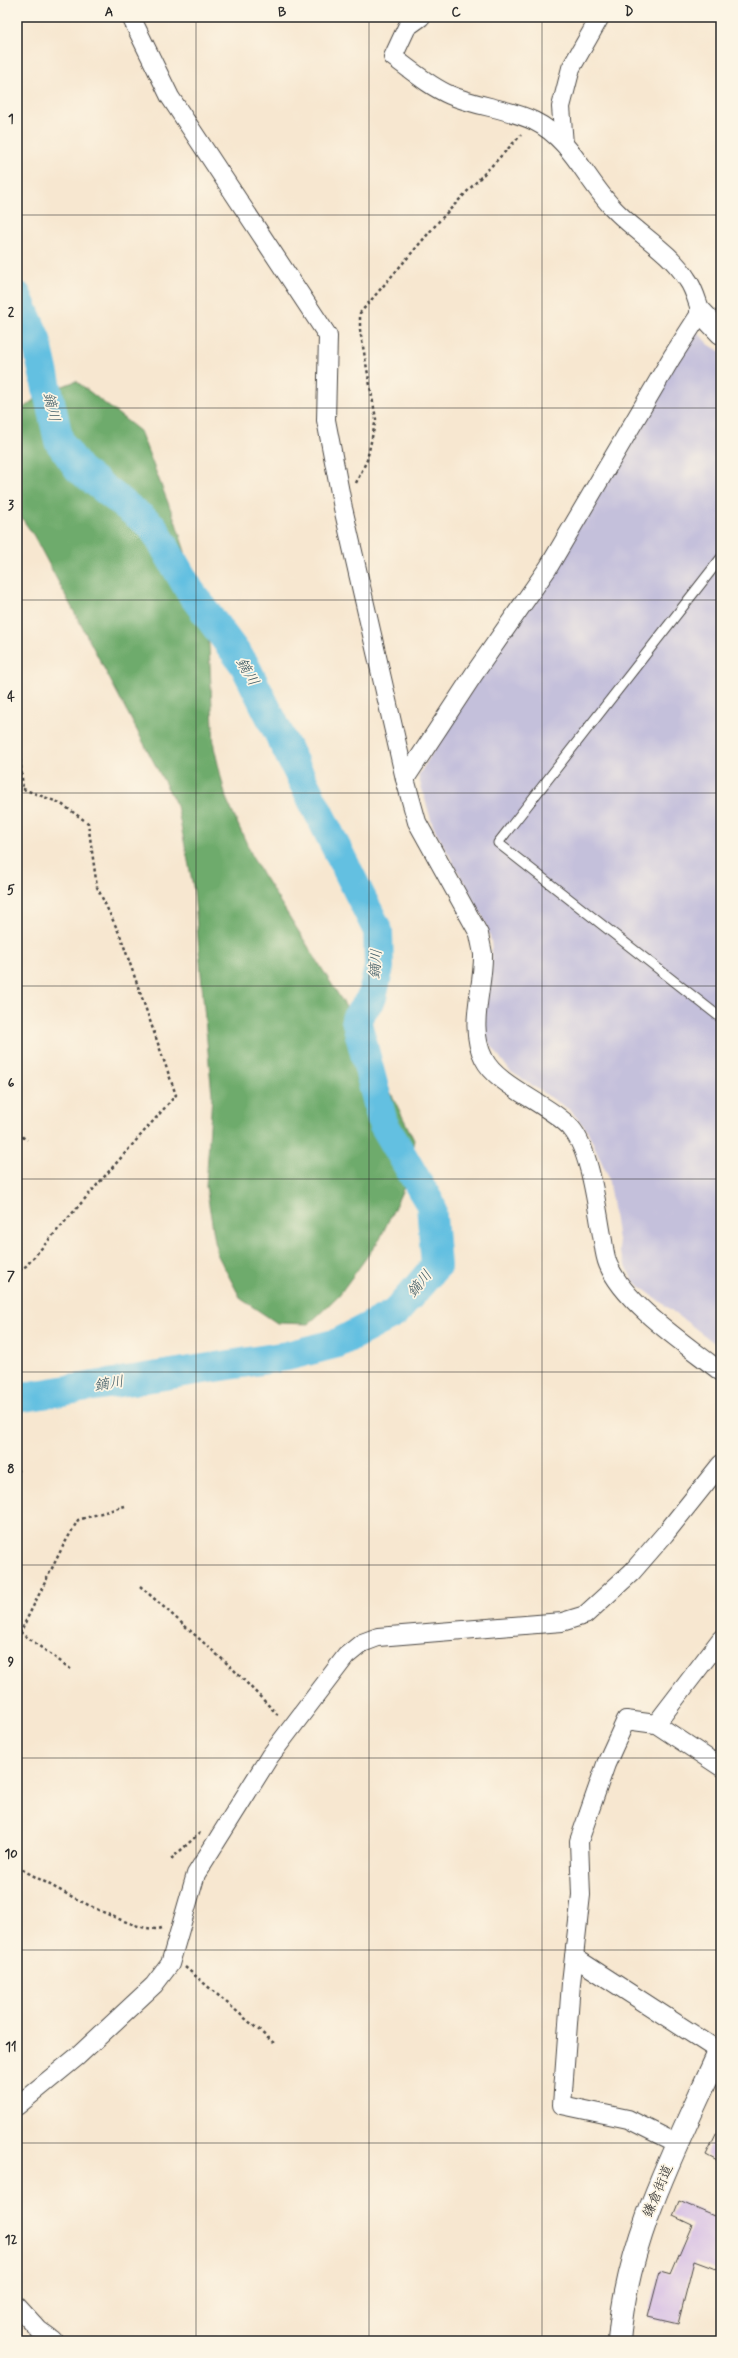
<svg xmlns="http://www.w3.org/2000/svg" width="738" height="2358" font-family="Mynerve,'Klee One',sans-serif">
	<style>
		.industrial { fill: #c4c0db }
		.forest { fill: #6eab6c; stroke: #4c6b4c }
		.lines { fill: none; stroke-linecap: round; stroke-linejoin: round }
		.river { stroke: #63c0e1; stroke-width: 30 }
		.building { fill: #ceb2e5 }
		.lane-casing { stroke: #4a4744; stroke-width: 11 }
		.street-casing { stroke: #4a4744; stroke-width: 20 }
		.secondary-casing { stroke: #4a4744; stroke-width: 24 }
		.path { stroke: #4a4744; stroke-width: 2.5; stroke-dasharray: 3 3; stroke-linecap: butt }
		.lane { stroke: #fff; stroke-width: 9 }
		.street { stroke: #fff; stroke-width: 18 }
		.secondary { stroke: #fff; stroke-width: 22 }
		.grid { fill: none; stroke: #2b2b2b; stroke-width: 1; stroke-opacity: 0.55 }
		.labels { text-anchor: middle; dominant-baseline: central; stroke-width: 3.5; stroke-linejoin: round; paint-order: stroke }
		.street-label { font-size: 14px; fill: #2b2b2b; stroke: #fcf5e5 }
		.water-label { font-size: 15px; font-style: italic; fill: #3c5862; stroke: #fcf5e5 }
		.neatline { fill: none; stroke: #2b2b2b; stroke-width: 1.5 }
		.grid-label { font-size: 13px; text-anchor: middle; font-weight: bold; fill: #2b2b2b }
	</style>
	<rect width="100%" height="100%" fill="#fcf5e5"/>
	<filter id="ink" filterUnits="userSpaceOnUse"><feTurbulence type="fractalNoise" baseFrequency=".025" numOctaves="2"/><feDisplacementMap in="SourceGraphic" scale="8" xChannelSelector="R" yChannelSelector="G"/><feConvolveMatrix kernelMatrix="1 2 1 2 8 2 1 2 1" color-interpolation-filters="sRGB"/></filter>
	<filter id="wash" filterUnits="userSpaceOnUse"><feTurbulence type="fractalNoise" baseFrequency=".012" numOctaves="4" result="noise"/><feDisplacementMap in="SourceGraphic" scale="16" xChannelSelector="R" yChannelSelector="G"/><feGaussianBlur stdDeviation="0.9" result="paint"/><feColorMatrix in="noise" values="0 0 0 0 0 0 0 0 0 0 0 0 0 0 0 0 0 1.4 0 .05"/><feComposite in="paint" operator="in"/></filter>
	<g filter="url(#wash)">
		<rect width="100%" height="100%" fill="#f7e7d0"/>
		<path class="industrial" d="M696 330 708 344 721 352V1348L633 1281 620 1253 608 1176 587 1130 570 1110 510 1071 487 1040 484 1017 491 971 492 948 490 936 484 919 433 826 418 776Z"/>
		<path class="forest" d="M76 381 140 431 176 523 208 626 214 747 226 798 255 862 358 1026 414 1140 405 1185 380 1239 339 1295 309 1324 277 1323 241 1299 217 1254 206 1186 212 1095 203 997 194 891 177 806 34 536 17 511V413L41 394Z"/>
		<g class="lines">
			<path class="river" d="M17 296 36 339 59 441 79 469 153 527 190 591 244 664 378 931 379 967 372 997 356 1019 383 1123 431 1205 436 1266 395 1313 338 1343 287 1356 17 1398"/>
		</g>
		<g id="blocks">
			<g class="building">
				<path d="M721 2124V2163L706 2155Z"/>
				<path d="M679 2201 721 2219V2271L694 2261 678 2324 648 2317 660 2271 671 2274 692 2225 673 2216Z"/>
			</g>
		</g>
	</g>
	<g filter="url(#ink)">
		<use href="#blocks" fill-opacity="0" stroke="#4a4744" stroke-width="1"/>
		<g class="lines">
			<defs>
				<path id="lane" d="M721 558 498 843 721 1018"/>
				<g id="street">
					<path d="M131 17 170 97 328 336 326 420 343 508 405 779 417 822 479 934C480 940 482 948 483 954 484 988 467 1027 484 1059 497 1086 549 1104 571 1128 591 1151 597 1210 603 1241 604 1248 605 1257 608 1264 624 1304 687 1345 721 1372"/>
					<path d="M564 144 561 107 571 68 600 17"/>
					<path d="M405 779 474 674 548 568 672 357 701 312C697 301 694 288 687 279 669 250 636 233 613 208 586 180 571 139 534 121 508 108 477 107 450 95 429 86 411 70 393 57L407 27 421 17"/>
					<path d="M656 1724 721 1767"/>
					<path d="M574 1957 719 2051"/>
					<path d="M17 2106 78 2056 154 1985 170 1964 196 1874 270 1756 346 1656 362 1643 378 1637 562 1622 585 1615 632 1572 665 1534 721 1464"/>
					<path d="M678 2144 628 2119 562 2105 571 1983 581 1895 579 1841 606 1764 626 1720 656 1724 721 1639"/>
					<path d="M17 2306 39 2330 54 2341"/>
				</g>
				<g id="secondary">
					<path d="M701 312 721 333"/>
					<path d="M619 2341C627 2236 679 2142 721 2048"/>
				</g>
			</defs>
			<use href="#lane" class="lane-casing"/>
			<use href="#street" class="street-casing"/>
			<use href="#secondary" class="secondary-casing"/>
			<g class="path">
				<path d="M356 483 367 460 376 419 360 330V313L440 220 521 135"/>
				<path d="M17 724 23 789"/>
				<path d="M17 790 23 789 60 803 88 823 97 887 120 935 176 1095 26 1266 17 1272"/>
				<path d="M17 1133 27 1140"/>
				<path d="M17 1471 19 1470"/>
				<path d="M140 1586 231 1667 277 1714 276 1718"/>
				<path d="M20 1632 72 1670"/>
				<path d="M17 1639 62 1548 78 1520 125 1506"/>
				<path d="M171 1859 201 1832"/>
				<path d="M17 1867C43 1880 137 1937 162 1928"/>
				<path d="M185 1967 275 2044"/>
			</g>
			<use href="#lane" class="lane"/>
			<use href="#street" class="street"/>
			<use href="#secondary" class="secondary"/>
		</g>
	</g>
	<path class="grid" d="M196 17V2341M369 17V2341M542 17V2341M17 215H721M17 408H721M17 600H721M17 793H721M17 986H721M17 1179H721M17 1372H721M17 1565H721M17 1758H721M17 1950H721M17 2143H721"/>
	<g class="labels">
		<g class="street-label">
			<text transform="translate(658 2191) rotate(-67)">鎌倉街道</text>
		</g>
		<g class="water-label">
			<text transform="translate(51 407) rotate(77)">鏑川</text>
			<text transform="translate(247 672) rotate(60)">鏑川</text>
			<text transform="translate(376 964) rotate(-85)">鏑川</text>
			<text transform="translate(420 1284) rotate(-50)">鏑川</text>
			<text transform="translate(109 1384) rotate(-9)">鏑川</text>
		</g>
	</g>
	<rect width="738" height="2358" fill="none" stroke="#fcf5e5" stroke-width="44"/>
	<rect x="22" y="22" width="694" height="2314" class="neatline"/>
	<g class="grid-label">
		<text x="109" y="16">A</text>
		<text x="282" y="16">B</text>
		<text x="456" y="16">C</text>
		<text x="629" y="16">D</text>
		<text x="11" y="123">1</text>
		<text x="11" y="316">2</text>
		<text x="11" y="509">3</text>
		<text x="11" y="701">4</text>
		<text x="11" y="894">5</text>
		<text x="11" y="1087">6</text>
		<text x="11" y="1280">7</text>
		<text x="11" y="1473">8</text>
		<text x="11" y="1666">9</text>
		<text x="11" y="1858">10</text>
		<text x="11" y="2051">11</text>
		<text x="11" y="2244">12</text>
	</g>
</svg>
